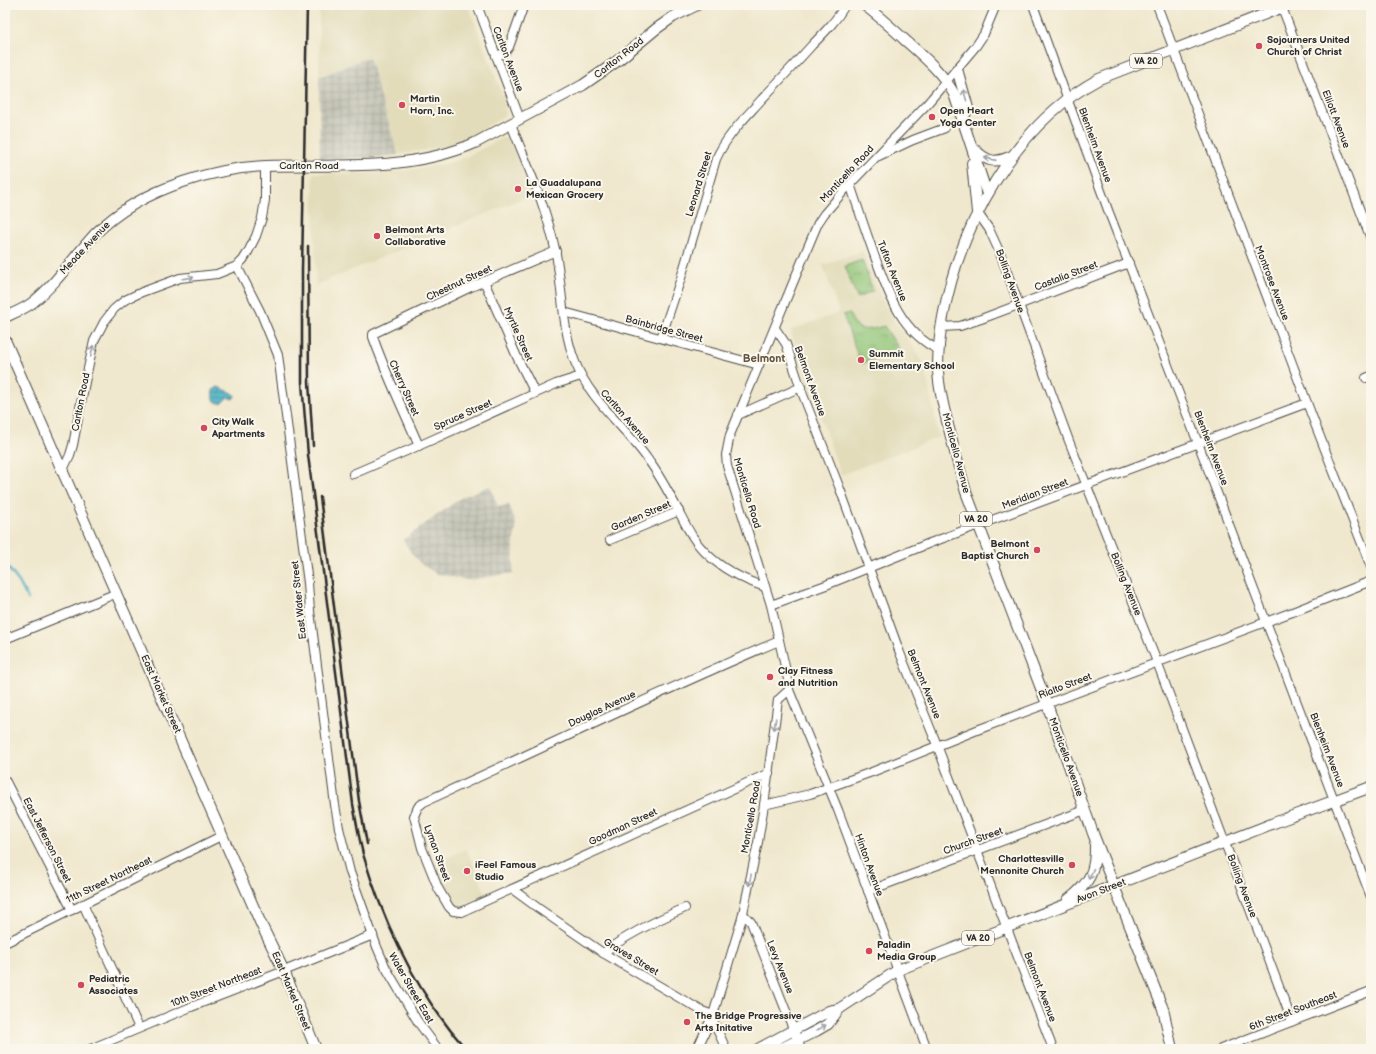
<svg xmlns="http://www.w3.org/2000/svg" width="1376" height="1054" font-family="'Balsamiq Sans',sans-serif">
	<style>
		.built { fill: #e2dcba }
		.industrial { fill: url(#industrial-grid) }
		.grass { fill: url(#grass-tufts); stroke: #5d7850 }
		.water { fill: url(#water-rules); stroke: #366b76 }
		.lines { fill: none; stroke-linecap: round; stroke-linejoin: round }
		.stream { stroke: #41abc1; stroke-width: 2.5 }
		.minor-casing { stroke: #494743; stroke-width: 10 }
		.major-casing { stroke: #494743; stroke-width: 12 }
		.minor { stroke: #fff; stroke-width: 8 }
		.major { stroke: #fff; stroke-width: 10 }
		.rail { stroke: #2b2b2b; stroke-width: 2.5 }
		.oneway { stroke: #a0a0a0 }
		.poi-dot { fill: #d1495b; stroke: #fbf7ec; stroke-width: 1.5 }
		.labels { text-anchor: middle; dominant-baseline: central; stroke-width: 4; stroke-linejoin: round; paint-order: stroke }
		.shield { fill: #fbf7ec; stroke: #696865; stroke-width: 1 }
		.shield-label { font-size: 9px; font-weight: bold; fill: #2b2b2b }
		.poi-label { font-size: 10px; font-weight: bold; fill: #2b2b2b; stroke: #fbf7ec; text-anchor: start }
		.street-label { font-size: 10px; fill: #2b2b2b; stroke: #fbf7ec }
		.neighbourhood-label { font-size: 11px; font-weight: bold; fill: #635543; stroke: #fbf7ec }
	</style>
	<defs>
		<pattern id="industrial-grid" width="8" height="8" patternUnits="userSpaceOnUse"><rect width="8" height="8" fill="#c5c5b8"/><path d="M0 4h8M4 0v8" fill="none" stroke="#a9a99e"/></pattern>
		<pattern id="grass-tufts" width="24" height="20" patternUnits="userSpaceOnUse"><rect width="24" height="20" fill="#8fc476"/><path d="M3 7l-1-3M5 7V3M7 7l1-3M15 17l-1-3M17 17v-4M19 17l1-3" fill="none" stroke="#759f61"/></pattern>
		<pattern id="water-rules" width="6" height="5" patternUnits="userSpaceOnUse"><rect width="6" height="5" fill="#41abc1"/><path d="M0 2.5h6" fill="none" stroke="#378b9d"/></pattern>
	</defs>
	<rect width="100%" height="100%" fill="#fbf7ec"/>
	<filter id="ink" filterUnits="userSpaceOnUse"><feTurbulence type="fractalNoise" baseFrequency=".025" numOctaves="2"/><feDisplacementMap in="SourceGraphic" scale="8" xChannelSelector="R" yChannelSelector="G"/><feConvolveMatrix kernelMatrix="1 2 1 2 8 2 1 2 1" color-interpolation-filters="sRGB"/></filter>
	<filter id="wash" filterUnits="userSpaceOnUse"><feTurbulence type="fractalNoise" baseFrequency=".012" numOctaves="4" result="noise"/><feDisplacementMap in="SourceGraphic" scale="16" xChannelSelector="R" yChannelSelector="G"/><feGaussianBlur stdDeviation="0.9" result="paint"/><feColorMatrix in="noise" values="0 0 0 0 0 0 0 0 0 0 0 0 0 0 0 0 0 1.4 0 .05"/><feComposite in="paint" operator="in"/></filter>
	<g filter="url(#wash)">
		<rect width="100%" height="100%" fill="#f0e8ce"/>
		<g class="built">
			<path d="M319 5H468L506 104 505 114 501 118 462 141 451 145 398 155 370 57 319 77Z"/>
			<path d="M502 138 510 139 514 142 533 194 316 285 313 173H381L419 169 449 163 468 156Z"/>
			<path d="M863 251 883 301 893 319 915 349 925 369 939 437 841 475 790 330 839 313 823 265Z"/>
			<path d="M466 849 486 894 460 906H457L454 904 433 864Z"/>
		</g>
		<g class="industrial">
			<path d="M369 57 398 155 363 158 320 159 319 77Z"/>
			<path d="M490 486 498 507 507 505V506L509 504 515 521 516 530 514 539 513 573 468 580 437 574 421 564 412 554 403 540 462 497Z"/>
		</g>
		<g class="grass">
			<path d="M862 260 873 291 857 298 845 266Z"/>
			<path d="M849 313C857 333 865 331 884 326L900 350 861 364 843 315Z"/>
		</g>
		<path class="water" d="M218 387 233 393 235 396 234 398 232 399 228 397 222 403C214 404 211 398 213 390Z"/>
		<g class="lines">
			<path class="stream" d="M5 564 19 582 28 599"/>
		</g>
	</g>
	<g filter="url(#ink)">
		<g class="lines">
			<defs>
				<g id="minor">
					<path d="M477 5 520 119"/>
					<path d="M1033 5 1108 210 1198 443 1371 897"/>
					<path d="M1157 5 1315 424 1371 567"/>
					<path d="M1281 5 1371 239"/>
					<path d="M496 56 504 53 509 47 524 5"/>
					<path d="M511 124C527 165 546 206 555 249 563 286 561 326 575 362 591 402 625 426 649 461 660 476 669 493 678 510 686 525 693 541 706 553 722 569 744 580 765 587"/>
					<path d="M879 156 913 140 945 128"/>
					<path d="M850 184C858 208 866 232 875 257 888 293 901 332 939 350"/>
					<path d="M977 212 989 229 1000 253 1069 441 1157 662 1287 1008 1291 1022"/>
					<path d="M237 266 260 311 278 355 308 583 310 611 335 805 339 828 350 872 377 947 386 968 418 1022 438 1049"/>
					<path d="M484 281 517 357 535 393"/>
					<path d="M564 312 759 365"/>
					<path d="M941 327 960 326 981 319 1129 263"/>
					<path d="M775 328 786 344 803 395 840 489 900 653 935 740 1053 1049"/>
					<path d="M661 338 681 278 716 159C727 135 745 118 762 99 779 81 796 63 812 45 824 33 837 20 845 5"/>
					<path d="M1366 378 1371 376"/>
					<path d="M738 415 801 387"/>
					<path d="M419 446C403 409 386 374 373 337V334L471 287 556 251"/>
					<path d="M63 470 70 455 73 445 85 382 94 341 104 322 114 309 125 300 142 292 180 278 217 274 237 266 243 260 248 252 256 236 262 218 265 200V166"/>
					<path d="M353 474 425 443 556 384 581 376"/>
					<path d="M610 540 679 511"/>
					<path d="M771 605 826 585 930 543 1307 403"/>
					<path d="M5 639 117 593"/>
					<path d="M769 773 461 912 453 911 449 907 438 888 422 848 414 816 418 807 424 802C542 749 659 691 779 641"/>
					<path d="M5 780 72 910"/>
					<path d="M764 805 810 794 872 772 977 730 1295 611 1371 581"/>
					<path d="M512 889 538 908 603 953 702 1011 713 1015"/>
					<path d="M868 891 1085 810"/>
					<path d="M83 904 139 1028"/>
					<path d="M743 914 751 922 801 1049"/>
					<path d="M5 943 223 835"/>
					<path d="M603 953C628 934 657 920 685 908"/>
					<path d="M713 1015 714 1023 726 1049"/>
					<path d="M90 1049 191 1007 284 971 373 935"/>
					<path d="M697 1049 713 1015 742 918 758 842 764 805 778 700 789 690"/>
					<path d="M927 1049 838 810 789 690V684L771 605 727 466 726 455 730 435 802 261 818 223 824 214 850 184 927 104 976 46 984 34 996 5"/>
					<path d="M1221 1049 1371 991"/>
				</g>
				<g id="major">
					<path d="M864 5C879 16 892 28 906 41 924 57 942 72 954 94L987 194"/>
					<path d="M957 69 968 108 963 119"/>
					<path d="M973 148C987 162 994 164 1012 156"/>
					<path d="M972 163 977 212"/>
					<path d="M5 317C14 313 24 309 32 303 56 284 74 257 95 234 120 209 150 193 183 182 209 173 239 167 266 166 336 164 409 172 475 143L583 85 616 62 656 29 673 17 697 5"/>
					<path d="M5 340 261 924 284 971 316 1049"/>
					<path d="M1068 900C1089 884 1096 872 1095 844"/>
					<path d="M758 1049 829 1011 839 1009"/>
					<path d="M780 1049 816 1031 828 1024 839 1009 898 970 1279 821 1371 787"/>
					<path d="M1172 1049 1163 1009 1094 836 1047 704 966 492C959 468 953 445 947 421 943 404 938 386 938 368 938 351 940 333 943 317 960 225 1015 124 1099 79L1288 5"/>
				</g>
			</defs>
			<use href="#minor" class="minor-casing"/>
			<use href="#major" class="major-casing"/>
			<use href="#minor" class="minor"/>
			<use href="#major" class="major"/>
			<g class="rail">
				<path d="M307 5 302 270V383L308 455 353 804C356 820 359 838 363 854 384 924 417 994 466 1049"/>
				<path d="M308 246 309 382 313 446"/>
				<path d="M320 497 359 801 367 844"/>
			</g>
		</g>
		<defs><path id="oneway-shaft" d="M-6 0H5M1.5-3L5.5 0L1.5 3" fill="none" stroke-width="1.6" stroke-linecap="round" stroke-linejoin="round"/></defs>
		<g class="oneway">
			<use href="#oneway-shaft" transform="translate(965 95) rotate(-105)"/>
			<use href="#oneway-shaft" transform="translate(990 159) rotate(-167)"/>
			<use href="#oneway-shaft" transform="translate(188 278) rotate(-7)"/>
			<use href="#oneway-shaft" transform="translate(92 351) rotate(-77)"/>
			<use href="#oneway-shaft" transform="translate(775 724) rotate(97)"/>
			<use href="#oneway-shaft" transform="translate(1091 874) rotate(115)"/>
			<use href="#oneway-shaft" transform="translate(750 880) rotate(102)"/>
			<use href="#oneway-shaft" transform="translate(821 1028) rotate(-32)"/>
		</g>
	</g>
	<g class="poi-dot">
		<circle cx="1259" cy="46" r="4"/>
		<circle cx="402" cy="105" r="4"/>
		<circle cx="932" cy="117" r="4"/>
		<circle cx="518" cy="189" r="4"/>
		<circle cx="377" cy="236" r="4"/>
		<circle cx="861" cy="360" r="4"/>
		<circle cx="204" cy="428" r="4"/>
		<circle cx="1037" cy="550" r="4"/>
		<circle cx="770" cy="677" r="4"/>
		<circle cx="1072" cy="865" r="4"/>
		<circle cx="467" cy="871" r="4"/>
		<circle cx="869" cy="951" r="4"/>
		<circle cx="81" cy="985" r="4"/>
		<circle cx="687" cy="1022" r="4"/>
	</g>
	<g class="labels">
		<g class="shield">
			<rect x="1130" y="54" width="32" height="14" rx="3"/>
			<rect x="960" y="512" width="32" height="14" rx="3"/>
			<rect x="962" y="931" width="32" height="14" rx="3"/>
		</g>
		<g class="shield-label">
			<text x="1146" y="61">VA 20</text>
			<text x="976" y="519">VA 20</text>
			<text x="978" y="938">VA 20</text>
		</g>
		<g class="poi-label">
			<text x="1267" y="40">Sojourners United<tspan x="1267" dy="12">Church of Christ</tspan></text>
			<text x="410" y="99">Martin<tspan x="410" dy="12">Horn, Inc.</tspan></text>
			<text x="940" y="111">Open Heart<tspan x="940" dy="12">Yoga Center</tspan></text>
			<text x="526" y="183">La Guadalupana<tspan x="526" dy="12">Mexican Grocery</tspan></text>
			<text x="385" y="230">Belmont Arts<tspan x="385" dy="12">Collaborative</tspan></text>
			<text x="869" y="354">Summit<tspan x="869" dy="12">Elementary School</tspan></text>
			<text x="212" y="422">City Walk<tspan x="212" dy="12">Apartments</tspan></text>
			<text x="1029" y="544" text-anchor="end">Belmont<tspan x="1029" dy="12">Baptist Church</tspan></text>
			<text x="778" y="671">Clay Fitness<tspan x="778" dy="12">and Nutrition</tspan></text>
			<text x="1064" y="859" text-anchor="end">Charlottesville<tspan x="1064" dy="12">Mennonite Church</tspan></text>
			<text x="475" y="865">iFeel Famous<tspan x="475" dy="12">Studio</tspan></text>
			<text x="877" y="945">Paladin<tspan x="877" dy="12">Media Group</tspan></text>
			<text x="89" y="979">Pediatric<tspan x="89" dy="12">Associates</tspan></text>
			<text x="695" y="1016">The Bridge Progressive<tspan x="695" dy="12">Arts Initative</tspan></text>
		</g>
		<g class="street-label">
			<text transform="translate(619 58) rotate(-38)">Carlton Road</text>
			<text transform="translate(508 59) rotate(69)">Carlton Avenue</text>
			<text transform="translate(1336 119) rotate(69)">Elliott Avenue</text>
			<text transform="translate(1095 145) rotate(70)">Blenheim Avenue</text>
			<text x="309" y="166">Carlton Road</text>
			<text transform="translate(847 174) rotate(-47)">Monticello Road</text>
			<text transform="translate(699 184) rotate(-73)">Leonard Street</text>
			<text transform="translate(85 248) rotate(-47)">Meade Avenue</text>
			<text transform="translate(892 271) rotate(68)">Tufton Avenue</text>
			<text transform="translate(1066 276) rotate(-21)">Castalia Street</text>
			<text transform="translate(1010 281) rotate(70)">Bolling Avenue</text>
			<text transform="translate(459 283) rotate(-25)">Chestnut Street</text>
			<text transform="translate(1272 283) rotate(69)">Montrose Avenue</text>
			<text transform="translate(664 329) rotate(15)">Bainbridge Street</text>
			<text transform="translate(518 334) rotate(66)">Myrtle Street</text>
			<text transform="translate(810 381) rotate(70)">Belmont Avenue</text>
			<text transform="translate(404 388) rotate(66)">Cherry Street</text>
			<text transform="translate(81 402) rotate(-79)">Carlton Road</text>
			<text transform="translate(463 415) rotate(-24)">Spruce Street</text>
			<text transform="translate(625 417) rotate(49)">Carlton Avenue</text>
			<text transform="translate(1211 448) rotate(69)">Blenheim Avenue</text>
			<text transform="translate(956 453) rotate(75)">Monticello Avenue</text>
			<text transform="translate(747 493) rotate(73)">Monticello Road</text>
			<text transform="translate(1035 494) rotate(-21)">Meridian Street</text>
			<text transform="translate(641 516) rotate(-23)">Garden Street</text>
			<text transform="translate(1126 584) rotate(68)">Bolling Avenue</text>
			<text transform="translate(299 600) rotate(-96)">East Water Street</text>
			<text transform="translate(924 684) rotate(68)">Belmont Avenue</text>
			<text transform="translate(1065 686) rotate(-21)">Rialto Street</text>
			<text transform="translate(161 694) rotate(66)">East Market Street</text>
			<text transform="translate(602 709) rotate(-25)">Douglas Avenue</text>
			<text transform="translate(1327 750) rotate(69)">Blenheim Avenue</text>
			<text transform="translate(1066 757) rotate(70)">Monticello Avenue</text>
			<text transform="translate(751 817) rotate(-80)">Monticello Road</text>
			<text transform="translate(623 827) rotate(-25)">Goodman Street</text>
			<text transform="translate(47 840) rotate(63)">East Jefferson Street</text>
			<text transform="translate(973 841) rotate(-20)">Church Street</text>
			<text transform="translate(437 853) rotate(70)">Lyman Street</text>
			<text transform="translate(869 865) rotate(70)">Hinton Avenue</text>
			<text transform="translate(109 880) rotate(-26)">11th Street Northeast</text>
			<text transform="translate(1242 886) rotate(69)">Bolling Avenue</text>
			<text transform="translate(1101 891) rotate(-21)">Avon Street</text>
			<text transform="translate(631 957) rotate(31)">Graves Street</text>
			<text transform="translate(780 967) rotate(68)">Levy Avenue</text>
			<text transform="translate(216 987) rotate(-21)">10th Street Northeast</text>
			<text transform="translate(1040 987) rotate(69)">Belmont Avenue</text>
			<text transform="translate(411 988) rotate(60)">Water Street East</text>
			<text transform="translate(291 991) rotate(67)">East Market Street</text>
			<text transform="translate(1293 1011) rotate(-21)">6th Street Southeast</text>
		</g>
		<g class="neighbourhood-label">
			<text x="764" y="358">Belmont</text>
		</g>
	</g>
	<rect width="1376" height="1054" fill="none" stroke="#fbf7ec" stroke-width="20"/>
</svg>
